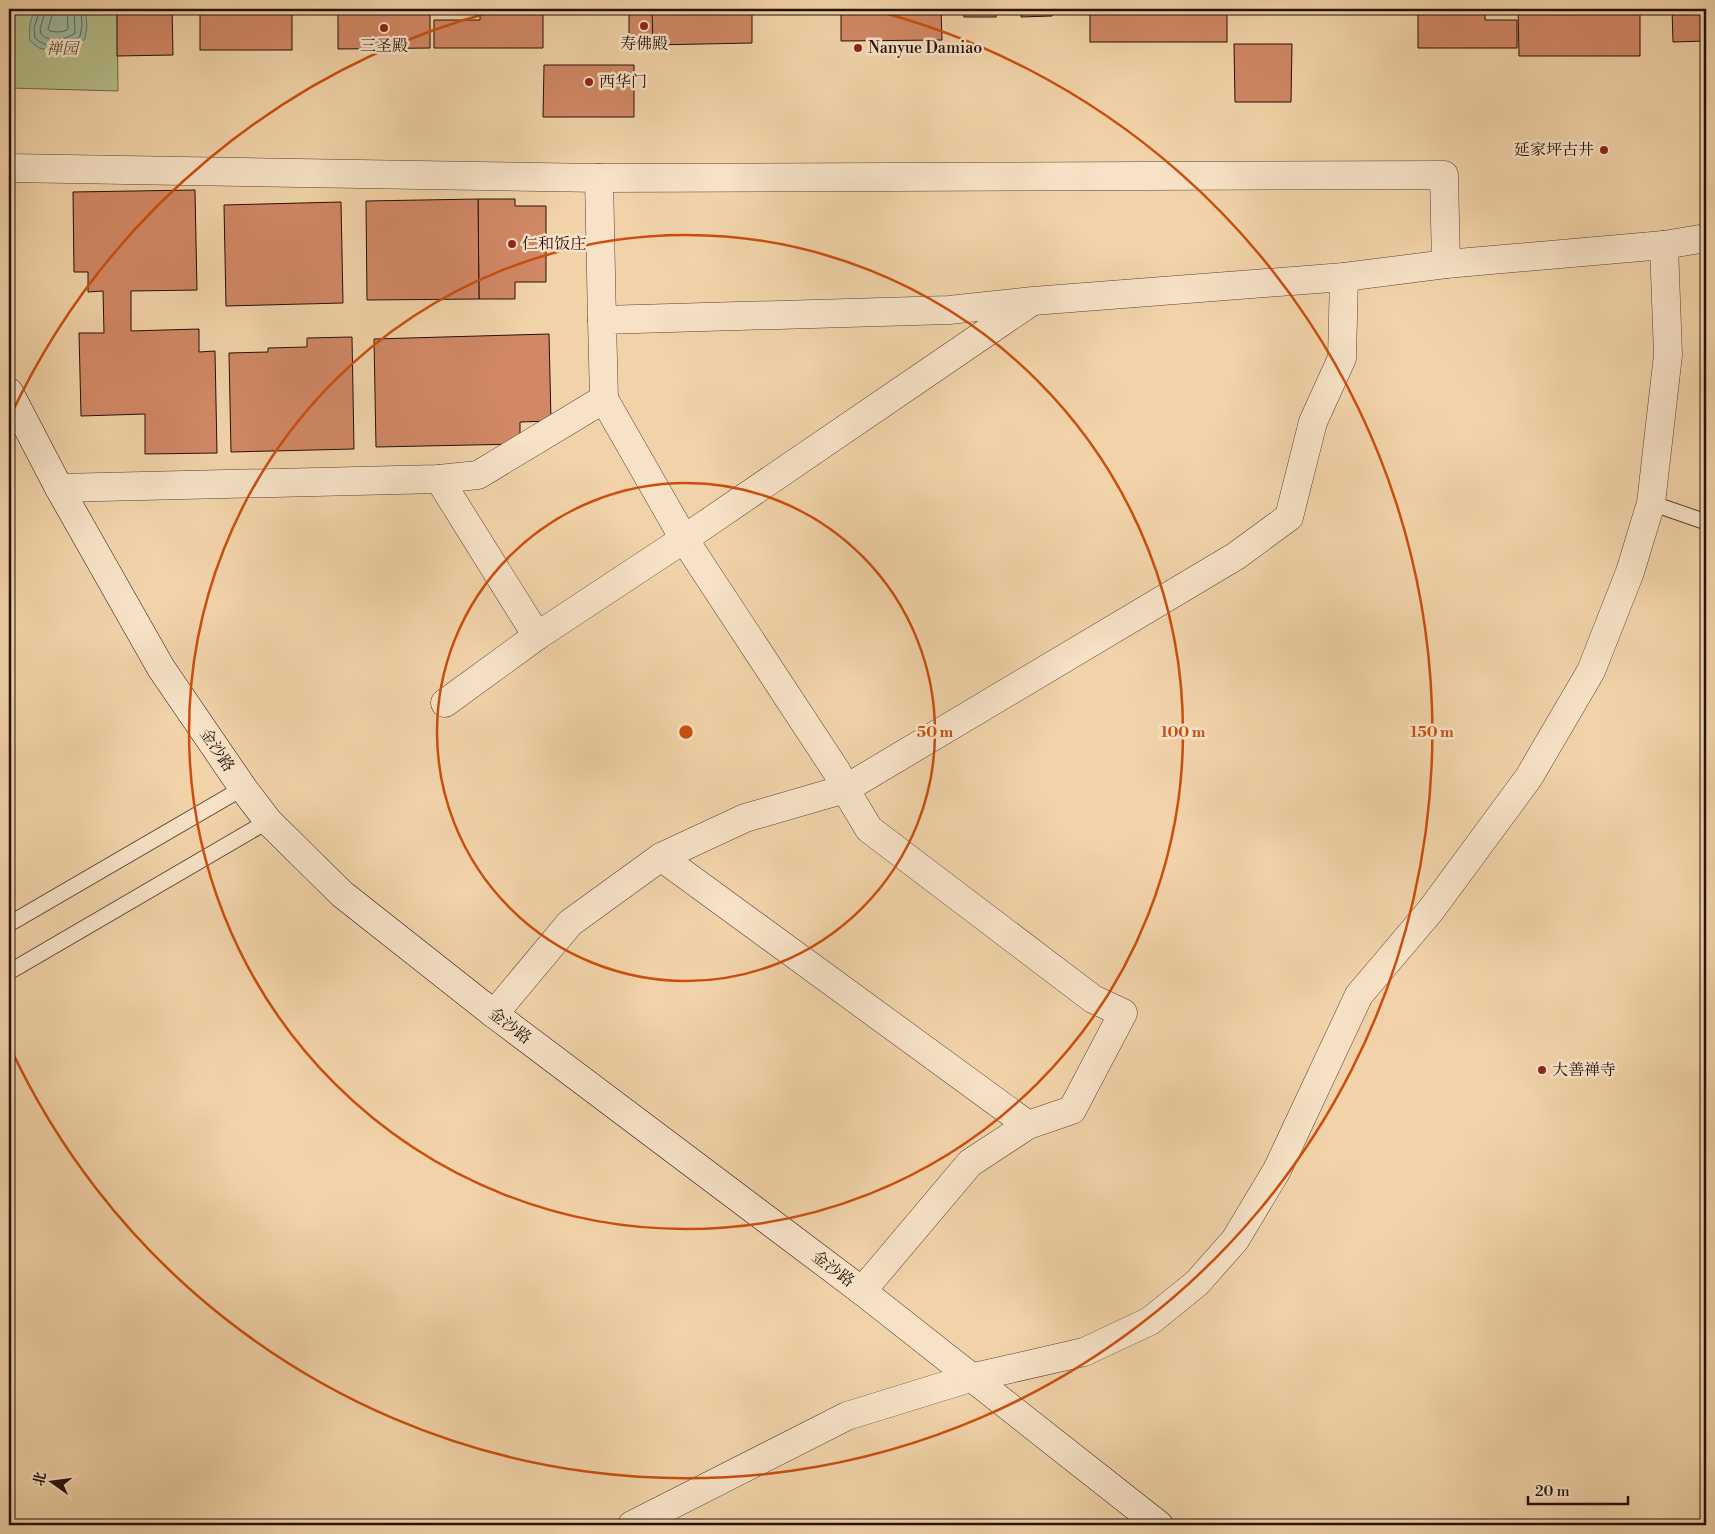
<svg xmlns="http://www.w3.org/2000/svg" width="1715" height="1534" font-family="'Libre Bodoni','Noto Serif SC',serif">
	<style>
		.green { fill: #b6be8b; stroke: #6d674a }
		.water { fill: #9cb9a2; stroke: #6c7565 }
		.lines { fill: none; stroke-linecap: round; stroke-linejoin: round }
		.shore { stroke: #606456; stroke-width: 1 }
		.building { fill: #d28866; stroke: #241009 }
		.service-casing { stroke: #584131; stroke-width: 17 }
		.minor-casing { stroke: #584131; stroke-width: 29 }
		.secondary-casing { stroke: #241009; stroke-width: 29 }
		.service { stroke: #f7e2c7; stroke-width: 15 }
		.minor { stroke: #f7e2c7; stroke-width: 28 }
		.secondary { stroke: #f7e2c7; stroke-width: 28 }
		.ring { fill: none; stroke: #cb4e0c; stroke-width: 2.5 }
		.poi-dot { fill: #8f2418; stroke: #f7e2c7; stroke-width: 2 }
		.labels { text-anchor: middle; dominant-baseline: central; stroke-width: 5; stroke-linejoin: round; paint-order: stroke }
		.poi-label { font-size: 16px; fill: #241009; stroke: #f7e2c7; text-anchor: start }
		.park-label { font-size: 16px; font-style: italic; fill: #574d36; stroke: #f7e2c7 }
		.street-label { font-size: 16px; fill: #241009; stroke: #f7e2c7 }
		.centre { fill: #cb4e0c; stroke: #f7e2c7; stroke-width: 2.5 }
		.ring-label { font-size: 15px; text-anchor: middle; font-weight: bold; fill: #cb4e0c; stroke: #f7e2c7; stroke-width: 5; stroke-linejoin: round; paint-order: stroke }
	</style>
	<rect width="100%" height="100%" fill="#f2d3a9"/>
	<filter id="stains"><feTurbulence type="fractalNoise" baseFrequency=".004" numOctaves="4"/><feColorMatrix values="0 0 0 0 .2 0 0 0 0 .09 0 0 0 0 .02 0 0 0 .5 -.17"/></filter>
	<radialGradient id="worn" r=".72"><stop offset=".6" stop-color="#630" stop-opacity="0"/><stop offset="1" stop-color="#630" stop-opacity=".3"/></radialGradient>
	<path class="green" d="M9 9H117L118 91 9 88Z"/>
	<path class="water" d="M37 9H85L87 26 85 39 72 49 53 51 39 48 30 41C29 29 29 18 37 9Z"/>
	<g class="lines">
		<g class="shore">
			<path d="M40 9 34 28 35 38C43 46 59 49 70 44 74 43 78 38 80 36L82 26 81 9"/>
			<path d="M46 9 40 29 41 34C49 43 66 40 75 33L74 9"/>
			<path d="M54 9 48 29 50 31C55 32 63 33 68 29L67 9"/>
		</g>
	</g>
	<g class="building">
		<path d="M117 9H172L173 55 117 56Z"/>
		<rect x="200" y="9" width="92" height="41"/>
		<path d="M338 9H430V48L338 49Z"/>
		<path d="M480 9H543V48H434V20H480Z"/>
		<rect x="629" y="9" width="31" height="34"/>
		<path d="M652 9H752V43L653 45Z"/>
		<rect x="771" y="9" width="43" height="4"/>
		<path d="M841 9H941L942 40 841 41Z"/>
		<rect x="964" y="9" width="32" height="8"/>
		<path d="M1021 9H1052V16L1021 17Z"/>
		<rect x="1090" y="9" width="137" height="33"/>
		<path d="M1418 9H1485V20H1517V48H1418Z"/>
		<path d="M1518 9H1640V56H1519Z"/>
		<path d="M1672 9H1706V41L1673 42Z"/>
		<path d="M1234 44H1292L1291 102H1235Z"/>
		<path d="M544 65H634V117H543Z"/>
		<path d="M195 190 197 290 131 291V331L199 329V352L215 351 217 453 145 454V414L81 416 79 333H104L103 291 88 292V272H74L73 192Z"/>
		<path d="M478 199H515V206H546V282H515V299H479Z"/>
		<path d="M478 199 479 299 367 300 366 201Z"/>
		<path d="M341 202 343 303 226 306 224 205Z"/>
		<path d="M549 334 551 421 520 422V444L376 447 374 339Z"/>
		<path d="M352 337 354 449 231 452 229 353 268 352V348L307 347V338Z"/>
	</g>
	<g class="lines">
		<defs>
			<g id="service">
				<path d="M1651 503 1706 522"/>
				<path d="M9 924 243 788"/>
				<path d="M9 972 268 821"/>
			</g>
			<g id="minor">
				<path d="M9 168 599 178 1444 175 1446 264"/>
				<path d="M599 178 602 320"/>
				<path d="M604 399 684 539 837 772 845 789 869 829 1093 999 1123 1013 1072 1110 1028 1125 970 1163 862 1291"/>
				<path d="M439 479 537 636 684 539 1031 302"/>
				<path d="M59 488 439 479 478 475 604 399 602 320 949 310 1033 301 1344 277 1446 264 1664 245 1706 238"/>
				<path d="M445 703 537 636"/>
				<path d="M661 857 1028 1125"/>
				<path d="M494 1014 570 923 661 857 745 818 845 789 1236 556 1289 517 1313 422 1342 358 1344 277"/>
				<path d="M632 1525 847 1416 970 1378 1084 1352 1150 1321 1197 1283 1235 1240 1277 1170 1359 995 1431 910 1529 777 1591 671 1630 572 1651 503 1668 355 1664 245"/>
			</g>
			<path id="secondary" d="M9 392 59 488 161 668 243 788 268 821 342 894 494 1014 862 1291 1159 1525"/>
		</defs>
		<use href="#service" class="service-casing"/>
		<use href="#minor" class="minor-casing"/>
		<use href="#secondary" class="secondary-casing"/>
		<use href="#service" class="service"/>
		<use href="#minor" class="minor"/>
		<use href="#secondary" class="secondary"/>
	</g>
	<g class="ring">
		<circle cx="686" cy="732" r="249"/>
		<circle cx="686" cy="732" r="497"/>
		<path d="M10 417A746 746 0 0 1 499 10M873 10A746 746 0 1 1 10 1047"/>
	</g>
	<g class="poi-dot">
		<circle cx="644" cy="26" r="5"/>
		<circle cx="384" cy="28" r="5"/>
		<circle cx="858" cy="48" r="5"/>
		<circle cx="589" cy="82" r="5"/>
		<circle cx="1604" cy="150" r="5"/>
		<circle cx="512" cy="244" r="5"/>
		<circle cx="1542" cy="1070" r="5"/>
	</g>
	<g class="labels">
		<g class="poi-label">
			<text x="644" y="44" text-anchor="middle">寿佛殿</text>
			<text x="384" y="46" text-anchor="middle">三圣殿</text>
			<text x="868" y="48">Nanyue Damiao</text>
			<text x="599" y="82">西华门</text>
			<text x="1594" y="150" text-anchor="end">延家坪古井</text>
			<text x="522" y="244">仁和饭庄</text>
			<text x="1552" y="1070">大善禅寺</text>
		</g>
		<g class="park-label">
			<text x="62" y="49">禅园</text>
		</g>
		<g class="street-label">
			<text transform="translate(217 750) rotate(56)">金沙路</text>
			<text transform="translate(510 1026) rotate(37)">金沙路</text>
			<text transform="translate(833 1269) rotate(37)">金沙路</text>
		</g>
	</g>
	<circle cx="686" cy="732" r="8" class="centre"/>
	<g class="ring-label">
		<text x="935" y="737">50 m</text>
		<text x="1183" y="737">100 m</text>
		<text x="1432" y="737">150 m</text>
	</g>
	<rect width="1715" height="1534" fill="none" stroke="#f2d3a9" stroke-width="30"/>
	<rect x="10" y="10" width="1695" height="1514" fill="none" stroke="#241009" stroke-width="2.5"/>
	<rect x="15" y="15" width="1685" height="1504" fill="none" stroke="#241009"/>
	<g transform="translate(52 1482) rotate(284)" stroke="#f7e2c7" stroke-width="4" paint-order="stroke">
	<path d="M0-4L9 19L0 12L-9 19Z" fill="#241009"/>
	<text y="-8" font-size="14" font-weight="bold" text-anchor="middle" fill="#241009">北</text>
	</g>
	<path d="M1528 1496v8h100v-8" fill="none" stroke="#241009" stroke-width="2.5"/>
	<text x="1535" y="1496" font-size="15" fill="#241009" stroke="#f7e2c7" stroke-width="4" paint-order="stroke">20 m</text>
	<rect width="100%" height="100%" filter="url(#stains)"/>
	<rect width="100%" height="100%" fill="url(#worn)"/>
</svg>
